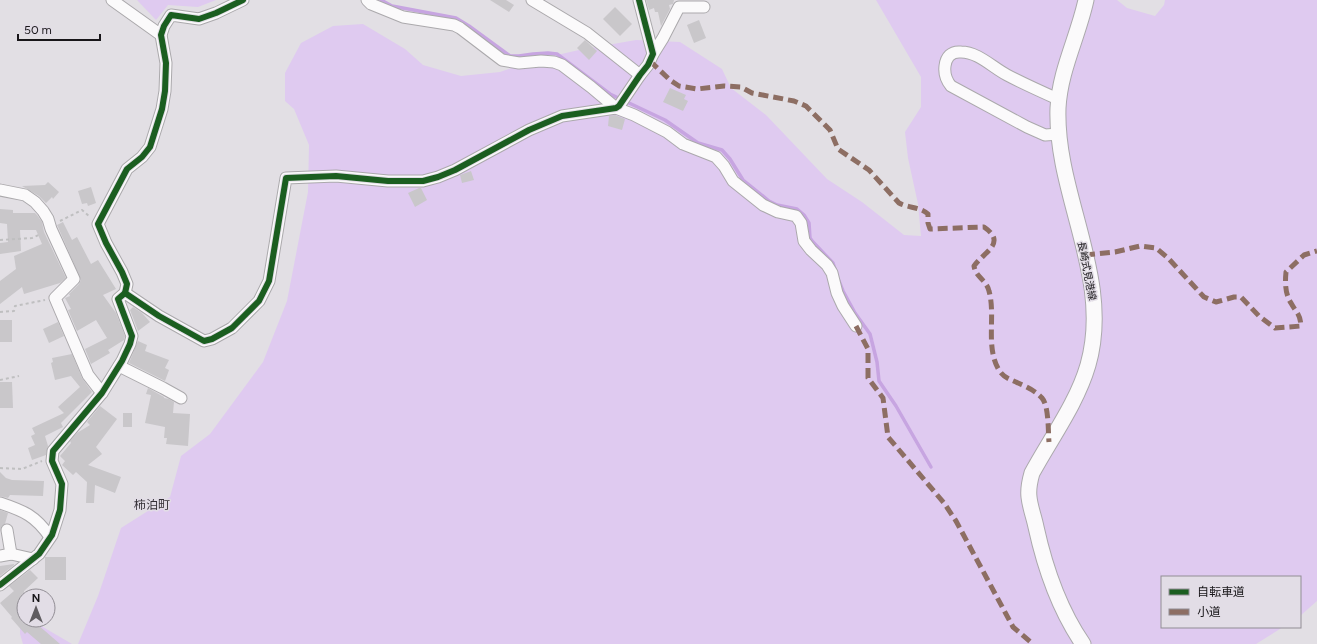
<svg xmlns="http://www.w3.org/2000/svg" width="1317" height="644" font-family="Figtree,'Noto Sans JP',sans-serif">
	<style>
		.green { fill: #dfcaf0 }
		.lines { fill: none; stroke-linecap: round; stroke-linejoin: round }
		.stream { stroke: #c7a5e1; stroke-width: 3.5 }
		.building { fill: #c9c7ca }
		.minor-casing { stroke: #aba9ac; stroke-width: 13 }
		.secondary-casing { stroke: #aba9ac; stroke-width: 17 }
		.path { stroke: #bfbfc0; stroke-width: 2; stroke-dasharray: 3 3; stroke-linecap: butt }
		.minor { stroke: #fbfafb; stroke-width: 11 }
		.secondary { stroke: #fbfafb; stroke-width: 15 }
		.quiet { stroke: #8d6e63; stroke-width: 5; stroke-dasharray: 10 5; stroke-linecap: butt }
		.cycleway-casing { stroke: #e2dde6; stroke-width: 8 }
		.cycleway { stroke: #1b5e20; stroke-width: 6 }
		.labels { text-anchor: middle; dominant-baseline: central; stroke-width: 3; stroke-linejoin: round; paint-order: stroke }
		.street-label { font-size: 10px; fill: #181619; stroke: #e2dde6 }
		.quarter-label { font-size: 12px; fill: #332f35; stroke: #e2dde6 }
	</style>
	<rect width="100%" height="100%" fill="#e2dfe4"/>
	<g class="green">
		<path d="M137 0H216L198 7 168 5 156 20Z"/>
		<path d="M876 0H1117L1127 8 1155 16 1164 5 1165 0H1317V601L1300 616V577H1162V627H1283L1256 644H78L98 596 121 528 170 497 181 456 210 434 263 362 287 301 308 192 309 145 294 109 285 101V73L301 43 333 26 363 24 405 49 423 65 461 76 500 72 535 60 579 50 636 40 680 42 722 69 731 88 766 115 827 179 862 202 904 235 921 236 918 204 908 158 905 132 921 107V77Z"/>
		<path d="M20 613 24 620H31L72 644H23L20 634Z"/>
	</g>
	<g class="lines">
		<g class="stream">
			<path d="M381 0 392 6 456 18 469 26 510 56H519L533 54 548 53 557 54 610 94 665 120 698 143 722 150 730 159 743 180 769 201 777 205 797 209 804 215 809 223 810 238 813 242 833 263 835 269"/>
			<path d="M839 281 843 291 855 313 870 334 877 362 879 381 896 406 931 467"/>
		</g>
	</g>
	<g class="building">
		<path d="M490 0H506L514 5 509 12Z"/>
		<path d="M646 0H674L673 4 669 5 670 9 661 26 658 12H655L654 8 649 10Z"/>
		<path d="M615 7 632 24 620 36 603 19Z"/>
		<path d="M699 20 706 38 694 43 687 25Z"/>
		<path d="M585 40 597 51 589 60 577 48Z"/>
		<path d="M670 88 686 95 684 99 688 101 683 111 663 102Z"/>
		<path d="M615 115 625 119 622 130 608 126 609 116Z"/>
		<path d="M471 171 474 180 462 183 460 175Z"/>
		<path d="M48 182 59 192 53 199 52 197 46 203 39 196 22 186 45 185Z"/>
		<path d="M91 187 96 203 88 206 87 203 82 204 78 191Z"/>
		<path d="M419 188H421L427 200 415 207 408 193Z"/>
		<path d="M0 209 13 210V213H35L37 215 42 222 44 232 66 278 60 283 24 294 22 287 0 304V281L16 269 14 256 42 244 36 230H20L21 251 0 254V243L8 242 7 224 0 223Z"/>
		<path d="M63 222 72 240 77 237 91 264 98 260 116 289 103 295 116 313 125 336 124 340 108 350 110 353 91 364 85 349 107 338 96 320 77 331 68 310 71 309 65 298 70 296 69 294 79 284 81 280 58 227 57 225Z"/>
		<path d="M133 307 142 313 150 322 138 331 130 310Z"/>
		<rect x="0" y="320" width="12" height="22"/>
		<path d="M58 322 64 336 49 343 43 329Z"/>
		<path d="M138 341 147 345 145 351 169 360 165 368 169 370 165 381 129 363Z"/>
		<path d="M72 354 82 378 92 392 61 423 63 427 45 436 48 446 46 455 32 460 28 448 35 445 31 436 35 434 32 428 64 413 58 407 80 387 71 376 55 380 51 363 53 362 52 358Z"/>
		<path d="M0 382H12L13 408H0Z"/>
		<path d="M148 388 164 397V398L169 399 174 402 173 413 190 414 188 446 166 444 167 438H164L165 427 145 423 151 395 146 394Z"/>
		<path d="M100 406 117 419 96 447 102 454 88 465 121 477 115 493 95 485 94 503H86L87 482 76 472 73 475 62 465 65 461 60 456 71 443 70 441 77 433 90 425 87 422Z"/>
		<rect x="123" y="413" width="9" height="14"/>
		<path d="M0 472 6 478 12 480 44 481 43 496 10 495 8 498 0 496Z"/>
		<path d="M0 510 8 513 5 524 1 527 0 533Z"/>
		<rect x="45" y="557" width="21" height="23"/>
		<path d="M14 564V565L0 576V566Z"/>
		<path d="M30 570 38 578 24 591V620H42L37 624 60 644H41L27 632 25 634 11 618 12 617 0 603 14 591 9 586Z"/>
	</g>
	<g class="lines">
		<defs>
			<g id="minor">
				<path d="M112 0 161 35"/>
				<path d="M367 0 371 4 403 17 454 25 460 28 502 60 519 63 541 61 554 62 562 65 591 87 616 108 634 115 667 132 683 144 716 157 724 166 733 181 763 205 778 212 796 216 801 223 804 241 811 250 827 265 832 273 837 293 843 306 856 326"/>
				<path d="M532 0 587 33 640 75"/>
				<path d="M653 54 663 38 679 7H704"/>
				<path d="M1059 134 1045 135 1027 127 951 86C946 80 944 74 945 66 946 57 951 51 961 52 978 52 992 67 1007 75 1024 84 1042 92 1060 100"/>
				<path d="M0 190 25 195 35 202 43 211 48 219 51 229 74 279 55 298 88 375 102 393"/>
				<path d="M125 293 159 316 204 341 212 339 232 328 259 301 269 281 286 178 336 176 388 181H423L438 177 455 170 529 130 562 116 616 108 619 106 640 75 648 65 653 54 639 0"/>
				<path d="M119 366 163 388 181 398"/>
				<path d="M0 503C24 511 36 516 50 537"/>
				<path d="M7 530 11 554"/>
				<path d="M0 556 11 554 33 559"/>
				<path d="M0 585 39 554 52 535 60 510 62 484 52 461 53 451 102 393 122 361 130 344 132 336 118 299 125 293 127 284 122 272 106 243 98 224 127 169 142 157 150 147 162 109 165 91 166 63 161 35 164 26 171 15 199 19 216 13 243 0"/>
			</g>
			<path id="secondary" d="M1083 644C1059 609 1045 568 1036 527 1034 517 1030 507 1029 497 1028 489 1030 480 1032 473 1051 438 1077 403 1088 365 1113 278 1055 195 1058 108 1060 70 1078 37 1086 0"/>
		</defs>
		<use href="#minor" class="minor-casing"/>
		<use href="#secondary" class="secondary-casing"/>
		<g class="path">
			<path d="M60 221 82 210 90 217"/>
			<path d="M0 240 32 238 41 234"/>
			<path d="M0 312 14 311 15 306 45 300"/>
			<path d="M0 380 19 376"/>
			<path d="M0 468 22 469 42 461"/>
		</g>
		<use href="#minor" class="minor"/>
		<use href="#secondary" class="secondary"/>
		<g class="quiet">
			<path d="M650 61 670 80 679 86 697 89 724 86 741 87 752 93 794 101 806 106 830 130 838 149 869 170 899 203C908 208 921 207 928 214V223L930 229 984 227C1007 243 985 251 974 266 976 278 986 279 989 291 996 316 985 347 999 370 1003 377 1009 379 1016 382 1024 386 1035 390 1042 398 1049 406 1048 431 1049 442"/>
			<path d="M1085 255 1115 252 1140 246 1156 248 1168 258 1204 297 1216 302 1234 297H1241L1259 316 1275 328 1301 326C1300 313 1297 314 1291 303 1285 294 1285 282 1286 272L1304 255 1317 251"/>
			<path d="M856 326 868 349V378L883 398 888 437 944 503 956 521 1013 627 1033 644"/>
		</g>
		<defs>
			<g id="cycleway">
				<path d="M125 293 159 316 204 341 212 339 232 328 259 301 269 281 286 178 336 176 388 181H423L438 177 455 170 529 130 562 116 616 108 619 106 640 75 648 65 653 54 639 0"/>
				<path d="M0 585 39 554 52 535 60 510 62 484 52 461 53 451 102 393 122 361 130 344 132 336 118 299 125 293 127 284 122 272 106 243 98 224 127 169 142 157 150 147 162 109 165 91 166 63 161 35 164 26 171 15 199 19 216 13 243 0"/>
			</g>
		</defs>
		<use href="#cycleway" class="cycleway-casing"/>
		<use href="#cycleway" class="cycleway"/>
	</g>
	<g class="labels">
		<g class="street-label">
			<text transform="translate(1087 271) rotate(79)">長崎式見港線</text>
		</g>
		<g class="quarter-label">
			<text x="152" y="505">柿泊町</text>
		</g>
	</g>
	<rect x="1161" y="576" width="140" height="52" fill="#e2dde6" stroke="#918d94"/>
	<rect x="1169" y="589" width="20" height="6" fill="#1b5e20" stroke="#918d94"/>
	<text x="1197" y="596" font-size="12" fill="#181619">自転車道</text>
	<rect x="1169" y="609" width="20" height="6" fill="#8d6e63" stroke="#918d94"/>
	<text x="1197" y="616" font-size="12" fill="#181619">小道</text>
	<g transform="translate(36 608)"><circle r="19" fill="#e2dde6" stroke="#918d94"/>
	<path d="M0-3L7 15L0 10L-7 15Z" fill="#5f5c60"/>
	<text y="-6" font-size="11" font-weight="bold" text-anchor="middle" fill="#181619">N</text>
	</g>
	<path d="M18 34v6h82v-6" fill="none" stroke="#181619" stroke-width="2"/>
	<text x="24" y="34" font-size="12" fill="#181619" stroke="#e2dde6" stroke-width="3" paint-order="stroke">50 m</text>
</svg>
